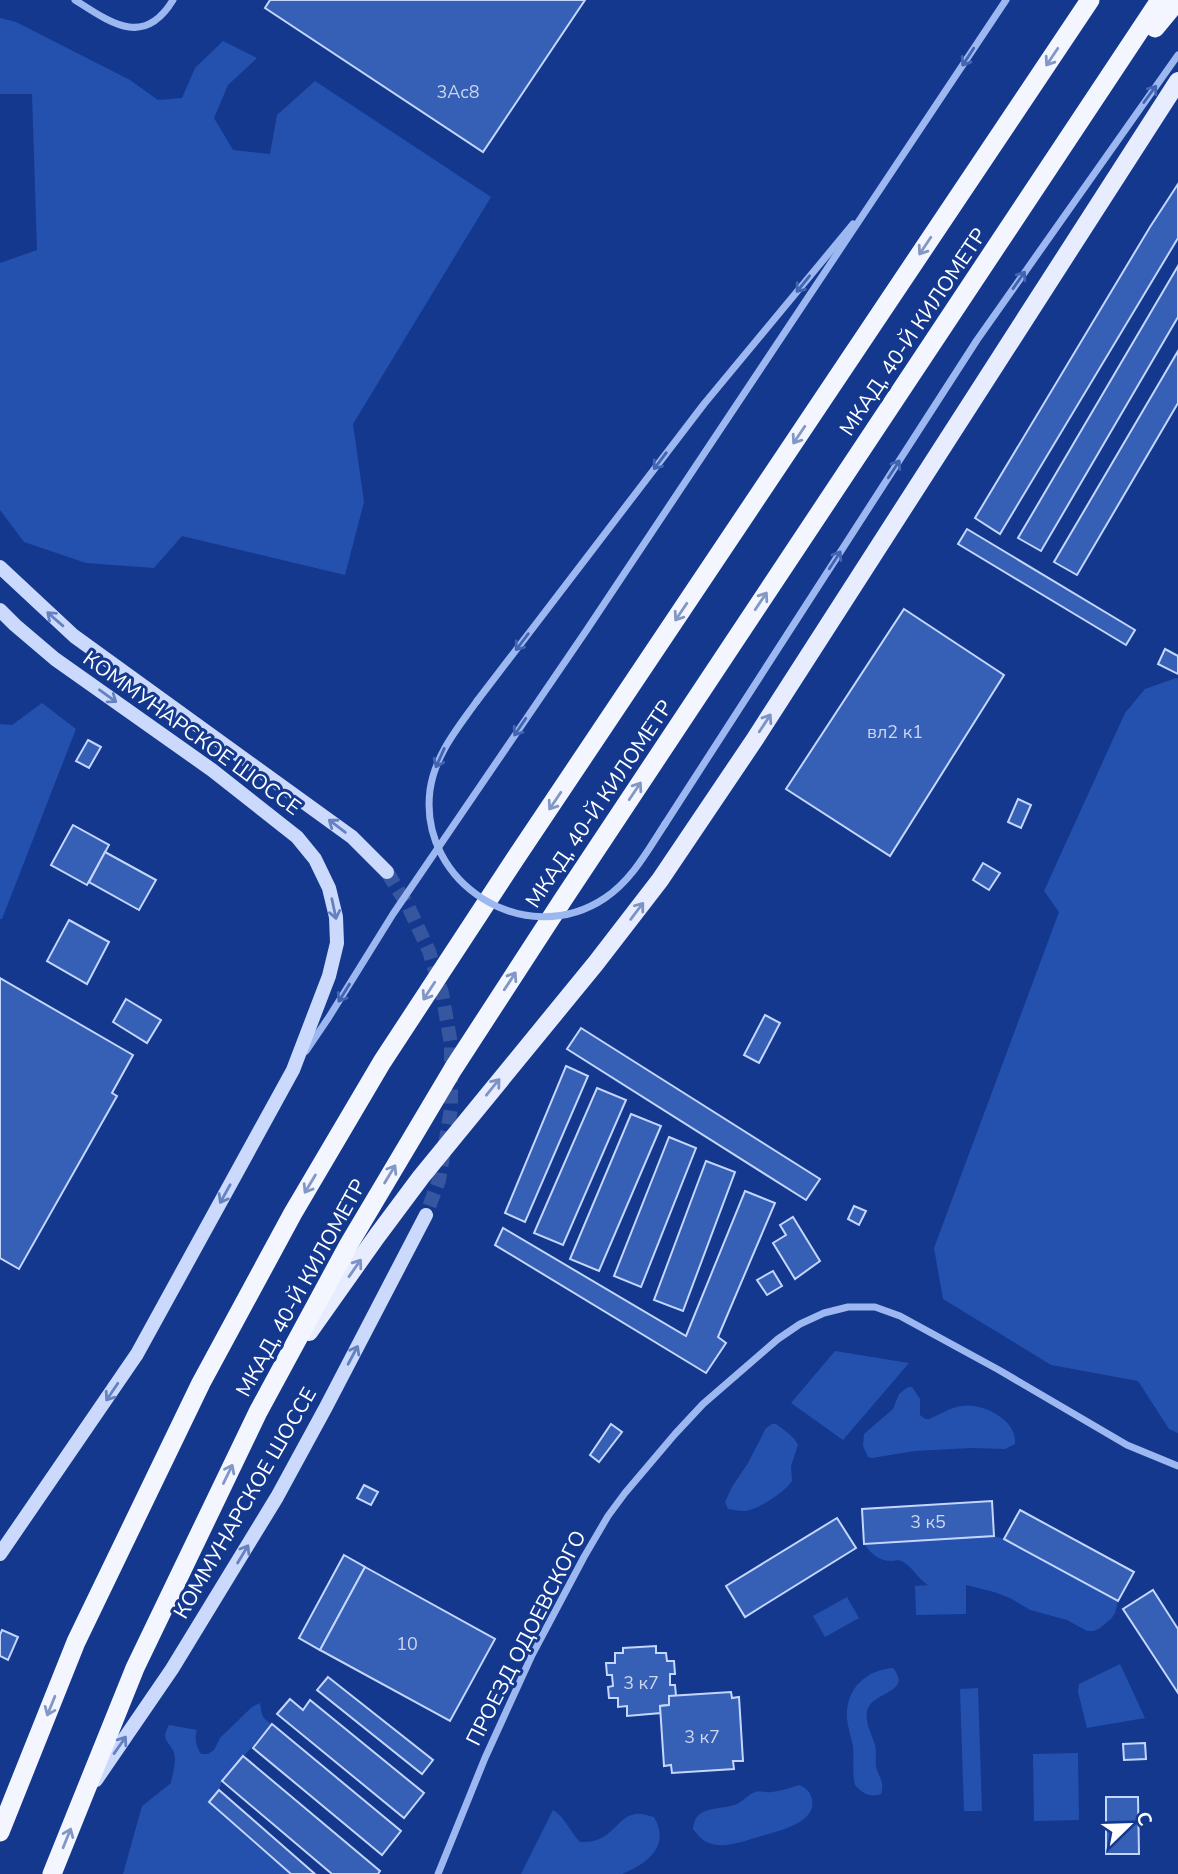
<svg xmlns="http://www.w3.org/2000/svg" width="1178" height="1874" font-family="'Nunito Sans',sans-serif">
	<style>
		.green { fill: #2451ae }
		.building { fill: #365fb6; stroke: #c4d6fc; stroke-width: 2 }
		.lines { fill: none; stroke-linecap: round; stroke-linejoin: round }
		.secondary-tunnel { stroke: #36569f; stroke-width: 14; stroke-dasharray: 14 7; stroke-linecap: butt }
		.minor { stroke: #9db8f1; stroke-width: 7 }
		.secondary { stroke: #cbdafc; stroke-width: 14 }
		.primary { stroke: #e7edff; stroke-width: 18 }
		.trunk { stroke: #f3f6ff; stroke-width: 19 }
		.minor-bridge { stroke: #9db8f1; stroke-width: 7 }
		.oneway { stroke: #4365b1 }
		.oneway2 { stroke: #8397c6 }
		.oneway3 { stroke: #6681c0 }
		.oneway4 { stroke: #7d92c6 }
		.labels { text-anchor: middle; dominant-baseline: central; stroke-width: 6; stroke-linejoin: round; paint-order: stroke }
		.number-label { font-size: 18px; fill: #cdd7ed }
		.street-label { font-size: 21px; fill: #fff; stroke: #13388e }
	</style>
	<rect width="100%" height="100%" fill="#13388e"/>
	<g class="green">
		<path d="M0 18 16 22 130 80 158 100 182 98 195 68 223 41 257 58 228 85 214 118 233 150 270 154 277 115 315 81 491 197 353 424 364 502 345 575 182 536 154 568 86 563 24 542 0 510V263L37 250 32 94H0Z"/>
		<path d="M1176 678 1178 679V1433L1169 1429 1138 1381 1051 1365 943 1299 934 1248 1059 912 1044 891 1125 713 1145 689Z"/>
		<path d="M42 703 76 729 2 919H0V724L12 725Z"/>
		<path d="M835 1351 909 1363 843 1440 791 1403Z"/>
		<path d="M908 1387H912L920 1399V1415L925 1419H929C939 1415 951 1407 961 1406 982 1402 1018 1420 1015 1444L1005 1449 972 1448 915 1451 872 1458 868 1457 863 1446 864 1434 893 1409 899 1394Z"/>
		<path d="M772 1424H776C784 1430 794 1436 798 1445L791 1466 792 1481C785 1492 759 1509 745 1511 740 1511 733 1510 728 1509L725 1502 732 1487 748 1463 766 1428Z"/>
		<path d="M994 1536 1004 1539 1118 1601 1115 1613 1111 1619 1100 1628 1094 1631H1087L1067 1620 1030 1610 1010 1598 994 1592 966 1585V1614L916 1615 915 1586 928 1585C918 1579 913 1567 903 1562 897 1559 898 1561 892 1561 878 1561 872 1554 864 1544Z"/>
		<path d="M847 1597 859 1618 825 1637 813 1616Z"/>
		<path d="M1120 1664 1145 1718 1087 1728 1078 1692 1079 1684Z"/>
		<path d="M893 1668C914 1694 870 1691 867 1712 865 1723 872 1735 875 1745 877 1752 875 1760 876 1767 879 1778 885 1782 881 1794 870 1798 862 1793 855 1785 852 1773 854 1759 853 1746 851 1737 848 1728 847 1719 845 1690 865 1670 893 1668Z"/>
		<path d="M978 1688 982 1811H964L960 1689Z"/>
		<path d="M260 1703C262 1714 261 1718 272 1724L222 1781 219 1790 209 1802 291 1874H123L142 1806 171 1783C172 1775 177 1761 174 1753 169 1740 160 1741 169 1725L197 1730C194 1739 196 1746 201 1754H208L214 1750 220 1738 252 1707Z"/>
		<path d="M1078 1753 1079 1820 1034 1821 1033 1754Z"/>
		<path d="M799 1785C805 1787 811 1792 812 1800 817 1824 773 1832 758 1837 743 1841 725 1849 709 1843 702 1841 698 1835 693 1829 695 1804 720 1811 737 1804 743 1801 749 1794 755 1792 760 1790 766 1793 772 1792 781 1791 790 1788 799 1785Z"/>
		<path d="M553 1810C565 1817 570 1832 580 1842 613 1844 616 1816 636 1814 642 1813 648 1816 654 1817 671 1846 647 1864 622 1874H521Z"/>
	</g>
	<g class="building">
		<path d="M270 0H585L483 152 265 8Z"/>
		<path d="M1178 184V238L1000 534 975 518 1150 227Z"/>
		<path d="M1178 266V317L1041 551 1018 538Z"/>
		<path d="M1178 351V403L1077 575 1054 562Z"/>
		<path d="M967 529 1135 630 1126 645 958 544Z"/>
		<path d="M904 609 1004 675 890 856 786 789Z"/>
		<path d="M1165 649 1178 656V674L1158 664Z"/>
		<path d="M88 740 101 747 89 768 76 761Z"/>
		<path d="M1018 799 1031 805 1021 828 1008 822Z"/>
		<path d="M73 825 109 845 87 885 51 865Z"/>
		<path d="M105 852 156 880 139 910 89 882Z"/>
		<path d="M983 863 1000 873 989 890 973 880Z"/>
		<path d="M69 920 109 942 87 984 47 961Z"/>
		<path d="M0 978 133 1055 112 1093 117 1096 19 1269 0 1258Z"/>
		<path d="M126 999 161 1020 147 1043 113 1022Z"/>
		<path d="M765 1015 780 1023 759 1063 744 1055Z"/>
		<path d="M581 1028 820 1179 806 1200 567 1049Z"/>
		<path d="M566 1066 588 1076 525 1222 505 1213Z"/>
		<path d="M597 1088 626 1100 563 1245 534 1233Z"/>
		<path d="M631 1114 661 1126 599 1271 570 1259Z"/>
		<path d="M669 1137 696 1148 641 1287 614 1276Z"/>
		<path d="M706 1161 735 1172 683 1311 654 1300Z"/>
		<path d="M745 1191 775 1203 718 1337 726 1343 706 1373 495 1245 503 1228 686 1336Z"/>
		<path d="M854 1206 866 1211 859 1225 848 1219Z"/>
		<path d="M793 1217 820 1261 795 1279 773 1243 786 1235 780 1225Z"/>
		<path d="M773 1271 782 1286 767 1295 757 1280Z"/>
		<path d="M611 1424 622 1432 599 1462 590 1455Z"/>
		<path d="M364 1485 378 1492 371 1505 357 1498Z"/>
		<path d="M992 1501 994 1536 864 1544 862 1509Z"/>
		<path d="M1020 1510 1134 1572 1118 1601 1004 1539Z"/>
		<path d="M837 1518 856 1548 745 1617 726 1586Z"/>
		<path d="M344 1555 365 1567 320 1650 299 1638Z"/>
		<path d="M365 1567 495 1639 450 1721 320 1650Z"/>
		<path d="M1153 1590 1178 1629V1693L1123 1609Z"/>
		<path d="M2 1630 18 1637 8 1660 0 1656V1635Z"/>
		<path d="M656 1646V1653H666L667 1661H674L675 1674H670V1685H675L676 1696H669V1705L660 1706 661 1713 627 1716V1706L618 1707V1698H609L608 1687 613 1686 612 1675H607L606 1663H615V1653H623V1648Z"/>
		<path d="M328 1677 433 1760 422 1774 317 1690Z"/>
		<path d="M731 1692 732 1698 739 1697 743 1761H733L734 1769 672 1773 671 1765 664 1766 660 1706 669 1705V1696Z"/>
		<path d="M290 1699 303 1710 310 1700 424 1793 404 1818 277 1714Z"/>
		<path d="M272 1724 401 1831 382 1855 253 1748Z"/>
		<path d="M1145 1743 1146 1759 1124 1760 1123 1744Z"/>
		<path d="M243 1756 380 1871 378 1874H332L222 1781Z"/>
		<path d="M219 1790 315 1874H291L209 1802Z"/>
		<path d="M1106 1797H1138L1139 1854H1106Z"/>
	</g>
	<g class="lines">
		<path class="secondary-tunnel" d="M387 872 408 906 429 951 442 993 451 1044V1109L439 1180 426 1215"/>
		<g class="minor">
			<path d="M75 0C111 23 144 48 173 0"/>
			<path d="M477 701 704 404 853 224"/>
			<path d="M665 824 977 340 1178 55"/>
			<path d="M306 1051 329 1017 393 914 586 631 1006 0"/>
			<path d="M438 1874 485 1758 532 1655 584 1557 608 1516 625 1493 675 1434 703 1404 778 1339 800 1324 824 1313 848 1307H875L900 1316 999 1370 1127 1445 1178 1466"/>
		</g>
		<g class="secondary">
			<path d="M0 567 74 636 352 837 387 872"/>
			<path d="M0 610 15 625 55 659 212 770 297 837 315 859 329 888 336 917 337 943 329 976 293 1070 137 1354 0 1554"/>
			<path d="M96 1780 172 1669 277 1497 326 1407 426 1215"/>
		</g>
		<path class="primary" d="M309 1332 377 1236 421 1177 596 963 660 880 755 739 1178 81"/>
		<g class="trunk">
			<path d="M1155 28 1178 0"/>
			<path d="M0 1832 76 1642 201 1383 293 1213 382 1062 517 856 1090 0"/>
			<path d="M52 1874 135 1668 258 1412 349 1244 453 1069 564 898 1160 0"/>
		</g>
		<path class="minor-bridge" d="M477 701C457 729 435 755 430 790 418 884 526 951 605 898 632 880 648 850 665 824"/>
	</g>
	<defs><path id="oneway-shaft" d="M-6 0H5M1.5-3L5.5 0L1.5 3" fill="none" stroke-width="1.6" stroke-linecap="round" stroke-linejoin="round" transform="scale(1.75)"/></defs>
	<g class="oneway">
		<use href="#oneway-shaft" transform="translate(968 57) rotate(123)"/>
		<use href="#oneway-shaft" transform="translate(1150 94) rotate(-54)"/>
		<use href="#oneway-shaft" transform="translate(1019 280) rotate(-55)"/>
		<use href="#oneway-shaft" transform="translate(803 284) rotate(129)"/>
		<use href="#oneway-shaft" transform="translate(660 461) rotate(127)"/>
		<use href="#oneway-shaft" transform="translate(894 469) rotate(-57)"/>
		<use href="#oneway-shaft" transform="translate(835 560) rotate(-57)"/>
		<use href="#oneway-shaft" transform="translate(522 642) rotate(127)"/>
		<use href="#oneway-shaft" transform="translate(520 727) rotate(124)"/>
		<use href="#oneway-shaft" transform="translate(440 758) rotate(114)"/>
		<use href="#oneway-shaft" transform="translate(344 993) rotate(122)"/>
	</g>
	<g class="oneway2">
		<use href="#oneway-shaft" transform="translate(1052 57) rotate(124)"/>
		<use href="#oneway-shaft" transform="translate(925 246) rotate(124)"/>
		<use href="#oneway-shaft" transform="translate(799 435) rotate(124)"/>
		<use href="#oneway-shaft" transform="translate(761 601) rotate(-56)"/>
		<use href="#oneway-shaft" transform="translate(681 612) rotate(124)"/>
		<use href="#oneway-shaft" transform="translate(635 791) rotate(-56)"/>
		<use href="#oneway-shaft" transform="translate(555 801) rotate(124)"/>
		<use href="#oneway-shaft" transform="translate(510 981) rotate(-57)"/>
		<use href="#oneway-shaft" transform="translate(429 991) rotate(123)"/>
		<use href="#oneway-shaft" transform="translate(390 1174) rotate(-59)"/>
		<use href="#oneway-shaft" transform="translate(310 1184) rotate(121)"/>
		<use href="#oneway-shaft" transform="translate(228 1474) rotate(-64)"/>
		<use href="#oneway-shaft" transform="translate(51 1706) rotate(112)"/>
		<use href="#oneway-shaft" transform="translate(67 1838) rotate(-68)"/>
	</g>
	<g class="oneway3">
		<use href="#oneway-shaft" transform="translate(55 619) rotate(-139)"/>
		<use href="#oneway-shaft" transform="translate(108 696) rotate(36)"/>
		<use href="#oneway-shaft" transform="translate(337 826) rotate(-143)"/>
		<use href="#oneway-shaft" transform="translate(334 909) rotate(78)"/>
		<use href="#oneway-shaft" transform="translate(225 1194) rotate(119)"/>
		<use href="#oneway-shaft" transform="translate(353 1355) rotate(-62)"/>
		<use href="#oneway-shaft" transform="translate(112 1392) rotate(124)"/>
		<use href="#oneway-shaft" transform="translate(243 1554) rotate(-59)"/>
		<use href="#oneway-shaft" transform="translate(120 1745) rotate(-55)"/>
	</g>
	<g class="oneway4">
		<use href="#oneway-shaft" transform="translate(765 723) rotate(-57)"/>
		<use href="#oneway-shaft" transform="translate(637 911) rotate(-53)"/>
		<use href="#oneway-shaft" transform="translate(493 1087) rotate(-51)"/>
		<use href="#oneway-shaft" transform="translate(355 1268) rotate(-55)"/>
	</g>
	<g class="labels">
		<g class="number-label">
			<text x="458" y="92">3Ас8</text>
			<text x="895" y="732">вл2 к1</text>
			<text x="928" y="1522">3 к5</text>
			<text x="407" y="1644">10</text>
			<text x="641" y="1683">3 к7</text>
			<text x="702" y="1737">3 к7</text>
		</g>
		<g class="street-label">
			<text transform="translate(913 332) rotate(-56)">МКАД, 40-Й КИЛОМЕТР</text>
			<text transform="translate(192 733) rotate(36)">КОММУНАРСКОЕ ШОССЕ</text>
			<text transform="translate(599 804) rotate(-56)">МКАД, 40-Й КИЛОМЕТР</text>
			<text transform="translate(301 1288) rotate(-61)">МКАД, 40-Й КИЛОМЕТР</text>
			<text transform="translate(245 1503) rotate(-60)">КОММУНАРСКОЕ ШОССЕ</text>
			<text transform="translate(526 1638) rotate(-63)">ПРОЕЗД ОДОЕВСКОГО</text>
		</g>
	</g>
	<g transform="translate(1129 1825) rotate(67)" stroke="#13388e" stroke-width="5" paint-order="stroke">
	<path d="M0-5L12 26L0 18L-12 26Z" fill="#ffffff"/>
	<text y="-10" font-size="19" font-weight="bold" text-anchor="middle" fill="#ffffff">С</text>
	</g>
</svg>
